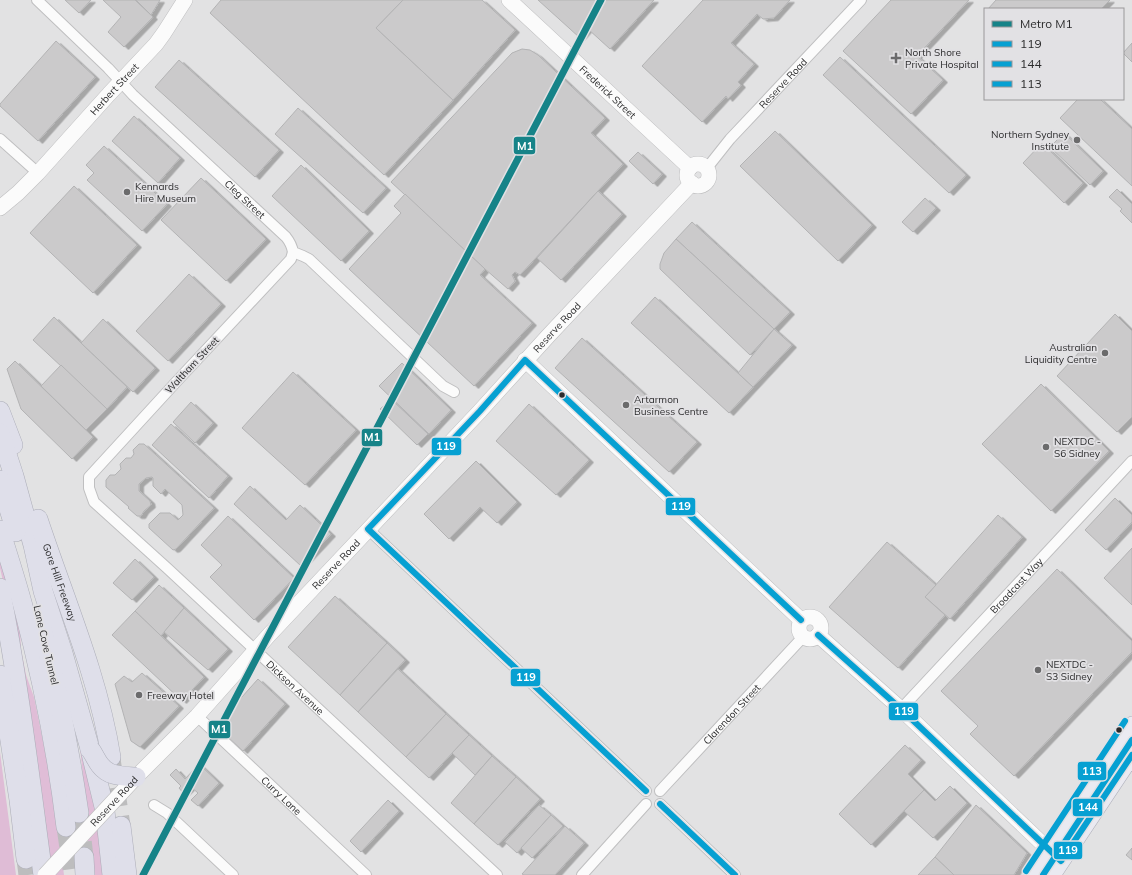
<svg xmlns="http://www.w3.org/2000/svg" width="1132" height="875" font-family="Mulish,sans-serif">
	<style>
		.green { fill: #e0bdd7 }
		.forest { fill: #dfbcd6 }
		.building { fill: #cbcacb; stroke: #b3b3b4; filter: url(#shadow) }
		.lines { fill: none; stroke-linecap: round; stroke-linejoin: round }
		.highway-tunnel { stroke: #bdbdbe; stroke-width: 19; stroke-dasharray: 19 10; stroke-linecap: butt }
		.street-casing { stroke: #bfbfc0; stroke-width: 12 }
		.secondary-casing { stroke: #bfbfc0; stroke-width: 16 }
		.primary-casing { stroke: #acadb8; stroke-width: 18 }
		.highway-casing { stroke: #acadb8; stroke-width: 20 }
		.street { stroke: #fbfbfb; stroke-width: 10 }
		.secondary { stroke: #fbfbfb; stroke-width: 15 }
		.primary { stroke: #eaeaf1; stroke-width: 17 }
		.highway { stroke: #dfdfea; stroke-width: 19 }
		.secondary-bridge-casing { stroke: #bfbfc0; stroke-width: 16; stroke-linecap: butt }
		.highway-bridge-casing { stroke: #acadb8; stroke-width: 20; stroke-linecap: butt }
		.secondary-bridge { stroke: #fbfbfb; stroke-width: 15 }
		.highway-bridge { stroke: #dfdfea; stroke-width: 19 }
		.bus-1-casing { stroke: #e2e1e4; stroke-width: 9 }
		.bus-2-casing { stroke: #e2e1e4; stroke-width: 9 }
		.bus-3-casing { stroke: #e2e1e4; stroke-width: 9 }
		.bus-1 { stroke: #06a0d2; stroke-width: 6 }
		.bus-2 { stroke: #06a0d2; stroke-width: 6 }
		.bus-3 { stroke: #06a0d2; stroke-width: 6 }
		.metro-1-casing { stroke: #e2e1e4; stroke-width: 10 }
		.metro-1 { stroke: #168388; stroke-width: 7 }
		.poi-dot { fill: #6b6b6c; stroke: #e2e1e4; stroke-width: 1.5 }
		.bus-dot { fill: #2b2b2c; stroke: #e2e1e4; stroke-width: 1.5 }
		.labels { text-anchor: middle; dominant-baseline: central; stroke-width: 3.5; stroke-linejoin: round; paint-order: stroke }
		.poi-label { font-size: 10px; fill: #2b2b2c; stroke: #e2e1e4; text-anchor: start }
		.street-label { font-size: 10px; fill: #2b2b2c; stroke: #e2e1e4 }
		.line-badge { stroke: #e2e1e4; stroke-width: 1.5 }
		.badge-label { font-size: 11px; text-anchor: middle; font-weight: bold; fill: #fff }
	</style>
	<defs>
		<filter id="shadow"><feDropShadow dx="4.5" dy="2.5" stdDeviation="0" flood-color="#0004"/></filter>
	</defs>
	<rect width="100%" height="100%" fill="#e2e2e3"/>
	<g class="green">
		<path d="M0 552 20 630 21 650 26 675 34 697 44 746 55 805 64 875H49L14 631 0 568Z"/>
		<path d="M79 737 93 779 104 875H92L83 802V777Z"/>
	</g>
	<path class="forest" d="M0 752 1 760 16 875H0Z"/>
	<g class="building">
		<path d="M65 0H91L79 13Z"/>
		<path d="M103 0H135L153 17 124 47 108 32 121 17Z"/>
		<path d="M136 0H160L151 15Z"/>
		<path d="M221 0H403L376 28 453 100 384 175 210 13Z"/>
		<path d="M403 0H482L515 30 453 100 376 28Z"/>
		<path d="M538 0H654L610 49 588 29 580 38Z"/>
		<path d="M703 0H790L774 18 763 19 757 14 731 43 754 64 738 82 741 85 728 99 726 96 702 122 642 66Z"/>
		<path d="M891 0H969L917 56 943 80 911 114 843 51Z"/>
		<path d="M996 0H1110L1101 9H988Z"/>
		<path d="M56 41 95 77 38 141 0 106V104Z"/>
		<path d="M1132 43V62L1123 53Z"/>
		<path d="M522 49 530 50 538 55 605 118 591 133 623 164 520 275 515 272 512 275 515 281 508 289 485 269 391 182 512 53Z"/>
		<path d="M840 57 966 175 949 193 823 75Z"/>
		<path d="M179 60 279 150 255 177 155 87Z"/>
		<path d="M1078 99H1100L1132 129V186L1060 118Z"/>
		<path d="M298 108 386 188 363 213 275 134Z"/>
		<path d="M134 116 180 158 158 183 112 141Z"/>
		<path d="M775 131 872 225 838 261 740 166Z"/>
		<path d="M1064 133 1103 171 1090 185 1050 147Z"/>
		<path d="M1042 143 1083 183 1064 203 1023 163Z"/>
		<path d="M104 146 167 204 142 231 87 180 94 173 86 165Z"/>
		<path d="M638 152 662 174 653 184 629 161Z"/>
		<path d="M301 165 369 231 341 261 272 196Z"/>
		<path d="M201 178 266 239 226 281 161 220Z"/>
		<path d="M74 186 137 245 93 293 30 233Z"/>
		<path d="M1117 189 1132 204V223L1120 211 1122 209 1109 197Z"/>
		<path d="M598 191 622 214 561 280 537 258Z"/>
		<path d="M405 194 485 269 480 275 532 323 474 386 349 269 401 213 394 206Z"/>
		<path d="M925 198 936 208 913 232 902 222Z"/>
		<path d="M692 222 790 312 774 329 676 239Z"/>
		<path d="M676 239 774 329 750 355 660 269V264L664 253Z"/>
		<path d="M189 274 221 304 168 361 136 331Z"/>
		<path d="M655 297 753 387 729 413 631 323Z"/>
		<path d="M1115 314 1132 331V417L1117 432 1057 376Z"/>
		<path d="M54 317 127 387 107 409 33 340Z"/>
		<path d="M103 319 155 368 133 392 81 343Z"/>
		<path d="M774 329 792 345 753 387 738 373Z"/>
		<path d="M582 338 697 442 669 472 555 368Z"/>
		<path d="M15 361 93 437 72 459 21 409 7 369Z"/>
		<path d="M402 363 451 410 429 434 379 386Z"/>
		<path d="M61 365 107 409 86 430 41 386Z"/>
		<path d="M293 372 356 430 305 485 242 428Z"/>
		<path d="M1041 384 1109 451 1051 511 982 444Z"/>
		<path d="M391 399 428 434 417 445 380 409Z"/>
		<path d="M191 402 213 423 195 443 173 422Z"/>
		<path d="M529 404 589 460 556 495 496 441Z"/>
		<path d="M171 424 228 476 209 498 152 445Z"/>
		<path d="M139 444H144L214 508 176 549 173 550 149 528V524L160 513H170L178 520 183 515 182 505 165 489 161 494 153 486V478L152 477 146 478 139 484V491L150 501 151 505 144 511 141 516H137L128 508 129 507 106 487V480L110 475H115L121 469 120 464 126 458H131L134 454 133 450Z"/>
		<path d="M476 461 517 502 497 523 480 507 449 539 424 514Z"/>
		<path d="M250 486 286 520 300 505 331 534 301 566 234 504Z"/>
		<path d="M1115 498 1132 515V522L1106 550 1085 530Z"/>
		<path d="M998 515 1022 537 950 619 925 597Z"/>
		<path d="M228 516 294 578 254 620 210 577 222 565 201 545Z"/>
		<path d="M887 542 936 585 925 597 945 615 898 668 829 607Z"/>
		<path d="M1132 548V605L1104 578Z"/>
		<path d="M135 559 154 577 132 600 113 583Z"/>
		<path d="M1057 569 1132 641V652L1014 776 970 734 978 726 941 691Z"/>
		<path d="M159 585 184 608 161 636 135 611Z"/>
		<path d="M335 596 387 643 340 695 288 647Z"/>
		<path d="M184 608 228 649 208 670 164 632Z"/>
		<path d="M135 611 204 677 182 701 112 635Z"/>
		<path d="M387 643 405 660 358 712 340 695Z"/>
		<path d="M398 669 446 714 406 757 358 712Z"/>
		<path d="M142 673 179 706 140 747 131 741 115 684 124 676 132 682Z"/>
		<path d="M258 679 285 704 243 751 216 726Z"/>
		<path d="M446 714 469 735 429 778 406 757Z"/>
		<path d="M469 735 492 756 475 775 452 753Z"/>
		<path d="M905 745 921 760 908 774 924 790 871 845 839 814Z"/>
		<path d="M492 756 516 777 474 824 451 803Z"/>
		<path d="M199 764 219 783 198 806 191 800 198 793 191 787 184 794 179 788 181 786 170 775 176 769 185 779Z"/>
		<path d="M516 777 540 799 498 845 474 824Z"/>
		<path d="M950 786 967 803 933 838 904 811 924 790 935 801Z"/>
		<path d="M388 800 399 811 361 852 350 841Z"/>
		<path d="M539 805 551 815 517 853 505 842Z"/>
		<path d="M976 805 1027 853 1014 875H954L935 857Z"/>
		<path d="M551 815 563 826 532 858 521 848Z"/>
		<path d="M565 826 584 843 555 875H524L522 874Z"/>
		<path d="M1132 848V860L1126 855Z"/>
		<path d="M935 857 954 875H918Z"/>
	</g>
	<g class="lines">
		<g class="highway-tunnel">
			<path d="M111 759 121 826"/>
			<path d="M79 813 84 857"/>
			<path d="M66 827 72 869"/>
			<path d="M26 859 28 875"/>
		</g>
		<defs>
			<g id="street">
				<path id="s1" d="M37 0 108 68 133 95 286 237C290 242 292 246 293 252L303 256 309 259 443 386 454 392"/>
				<path d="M0 139 38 173"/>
				<path id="s2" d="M707 168 730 139 861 0"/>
				<path id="s3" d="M293 252 291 259 177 381 89 477V488L94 502 167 568 497 875"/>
				<path d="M368 529 646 791"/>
				<path id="s4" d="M901 709 1132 461"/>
				<path id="s5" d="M197 716 366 875"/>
				<path id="s6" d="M660 791 803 637"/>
				<path d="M660 804 735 875"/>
				<path d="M154 805 167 813 233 875"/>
				<path d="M582 875 646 804"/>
			</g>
			<g id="secondary">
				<path id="s7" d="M509 0 690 168"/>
				<circle cx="698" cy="175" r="11"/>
				<path id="s8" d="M0 208 18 193 38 173 109 94 156 44 164 33 185 0"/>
				<path d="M525 360 801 620"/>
				<circle cx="810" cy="628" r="11"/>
				<path d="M818 635 901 709 1049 850"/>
				<path id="s9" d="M136 777 197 716 269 635 480 411 549 335 692 183"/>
			</g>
			<g id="primary">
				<path d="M1033 875 1132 725"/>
				<path d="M1052 875 1132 755"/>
			</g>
			<g id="highway">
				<path d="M0 411 13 445"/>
				<path d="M0 433 14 476 33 545 43 591 63 653 90 749 105 811 112 875"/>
				<path d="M0 480 16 532"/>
				<path id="s10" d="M38 519C64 598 98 675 111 757"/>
				<path d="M0 530C8 555 16 580 23 606 42 678 57 753 66 827"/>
				<path d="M0 588C19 683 30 779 43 875"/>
				<path d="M43 632C58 691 70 752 79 813"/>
				<path d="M0 675 19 800 26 859"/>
				<path d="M121 826 127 875"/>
				<path d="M84 857 85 875"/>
			</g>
		</defs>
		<use href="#street" class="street-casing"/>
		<use href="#secondary" class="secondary-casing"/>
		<use href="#primary" class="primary-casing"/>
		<use href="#highway" class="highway-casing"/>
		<use href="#street" class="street"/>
		<use href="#secondary" class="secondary"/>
		<use href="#primary" class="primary"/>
		<use href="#highway" class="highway"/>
		<defs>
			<g id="secondary-bridge">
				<path id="s11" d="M45 875 136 777"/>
			</g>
			<path id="highway-bridge" d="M90 749C94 754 96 760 100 765 109 777 123 776 136 777"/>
		</defs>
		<use href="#secondary-bridge" class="secondary-bridge-casing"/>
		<use href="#highway-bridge" class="highway-bridge-casing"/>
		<use href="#secondary-bridge" class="secondary-bridge"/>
		<use href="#highway-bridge" class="highway-bridge"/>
		<defs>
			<g id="bus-1">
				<path d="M818 635 901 709 1061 861 1132 755"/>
				<path d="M646 791 368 529 480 411 525 360 801 620"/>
				<path d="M660 804 735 875"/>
			</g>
			<path id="bus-2" d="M1043 875 1132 740"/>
			<path id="bus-3" d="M1026 871 1125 721"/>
		</defs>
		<use href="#bus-1" class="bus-1-casing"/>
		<use href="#bus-2" class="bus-2-casing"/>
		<use href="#bus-3" class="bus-3-casing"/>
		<use href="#bus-1" class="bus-1"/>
		<use href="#bus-2" class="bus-2"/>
		<use href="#bus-3" class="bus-3"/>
		<defs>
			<path id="metro-1" d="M143 875 601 0"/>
		</defs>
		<use href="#metro-1" class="metro-1-casing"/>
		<use href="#metro-1" class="metro-1"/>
	</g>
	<g class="poi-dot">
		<path d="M894 52h4v4h4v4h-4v4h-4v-4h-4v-4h4z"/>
		<circle cx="1077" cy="140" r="4"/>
		<circle cx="127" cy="192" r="4"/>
		<circle cx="1105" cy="353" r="4"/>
		<circle cx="626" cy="405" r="4"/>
		<circle cx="1046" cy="447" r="4"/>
		<circle cx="1038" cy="670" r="4"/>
		<circle cx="139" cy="695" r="4"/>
	</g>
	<g class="bus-dot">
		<circle cx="562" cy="395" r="3.5"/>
		<circle cx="1119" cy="730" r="3.5"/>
	</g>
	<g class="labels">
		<g class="poi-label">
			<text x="905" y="52">North Shore<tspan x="905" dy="12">Private Hospital</tspan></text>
			<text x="1069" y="134" text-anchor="end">Northern Sydney<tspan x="1069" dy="12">Institute</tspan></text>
			<text x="135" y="186">Kennards<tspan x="135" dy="12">Hire Museum</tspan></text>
			<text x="1097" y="347" text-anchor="end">Australian<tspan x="1097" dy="12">Liquidity Centre</tspan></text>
			<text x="634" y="399">Artarmon<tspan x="634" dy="12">Business Centre</tspan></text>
			<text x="1054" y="441">NEXTDC -<tspan x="1054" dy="12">S6 Sidney</tspan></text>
			<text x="1046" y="664">NEXTDC -<tspan x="1046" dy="12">S3 Sidney</tspan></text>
			<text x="147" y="695">Freeway Hotel</text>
		</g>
		<g class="street-label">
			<text stroke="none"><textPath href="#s2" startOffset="114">Reserve Road</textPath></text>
			<text stroke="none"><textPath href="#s8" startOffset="165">Herbert Street</textPath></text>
			<text stroke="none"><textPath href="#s7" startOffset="135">Frederick Street</textPath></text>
			<text stroke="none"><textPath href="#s1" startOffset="288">Cleg Street</textPath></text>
			<text stroke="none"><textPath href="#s9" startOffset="616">Reserve Road</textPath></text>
			<text transform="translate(192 365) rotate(-47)">Waltham Street</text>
			<text stroke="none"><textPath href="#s9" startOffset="292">Reserve Road</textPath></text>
			<text stroke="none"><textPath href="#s10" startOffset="67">Gore Hill Freeway</textPath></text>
			<text stroke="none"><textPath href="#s4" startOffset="169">Broadcast Way</textPath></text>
			<text transform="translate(46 645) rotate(77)">Lane Cove Tunnel</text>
			<text stroke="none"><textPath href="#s3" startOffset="604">Dickson Avenue</textPath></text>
			<text stroke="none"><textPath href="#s6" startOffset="105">Clarendon Street</textPath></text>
			<text stroke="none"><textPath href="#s5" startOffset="116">Curry Lane</textPath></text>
			<text stroke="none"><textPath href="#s11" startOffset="101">Reserve Road</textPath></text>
		</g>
	</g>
	<g class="line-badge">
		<rect x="513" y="136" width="23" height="19" rx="4" fill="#168388"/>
		<rect x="361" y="428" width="22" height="19" rx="4" fill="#168388"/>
		<rect x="431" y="437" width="31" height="19" rx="4" fill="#06a0d2"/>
		<rect x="665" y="497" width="31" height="19" rx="4" fill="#06a0d2"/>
		<rect x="510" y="668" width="31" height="19" rx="4" fill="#06a0d2"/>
		<rect x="888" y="702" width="31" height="19" rx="4" fill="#06a0d2"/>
		<rect x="208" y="720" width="23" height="19" rx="4" fill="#168388"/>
		<rect x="1077" y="761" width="30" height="20" rx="4" fill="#06a0d2"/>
		<rect x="1072" y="798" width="31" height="19" rx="4" fill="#06a0d2"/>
		<rect x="1053" y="841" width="30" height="19" rx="4" fill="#06a0d2"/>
	</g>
	<g class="badge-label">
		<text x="525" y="150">M1</text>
		<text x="372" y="441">M1</text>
		<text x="446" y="450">119</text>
		<text x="681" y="510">119</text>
		<text x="526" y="681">119</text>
		<text x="904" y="715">119</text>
		<text x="219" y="733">M1</text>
		<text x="1092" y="775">113</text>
		<text x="1088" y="811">144</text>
		<text x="1068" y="854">119</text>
	</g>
	<rect x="984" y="8" width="140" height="92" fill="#e2e1e4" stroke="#99989a"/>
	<rect x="992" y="21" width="20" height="6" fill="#168388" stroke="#99989a"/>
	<text x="1020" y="28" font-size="12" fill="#2b2b2c">Metro M1</text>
	<rect x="992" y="41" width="20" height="6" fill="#06a0d2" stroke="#99989a"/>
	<text x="1020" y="48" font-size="12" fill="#2b2b2c">119</text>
	<rect x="992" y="61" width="20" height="6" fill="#06a0d2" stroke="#99989a"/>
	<text x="1020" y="68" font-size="12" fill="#2b2b2c">144</text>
	<rect x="992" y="81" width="20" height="6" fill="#06a0d2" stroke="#99989a"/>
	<text x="1020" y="88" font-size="12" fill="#2b2b2c">113</text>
</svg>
